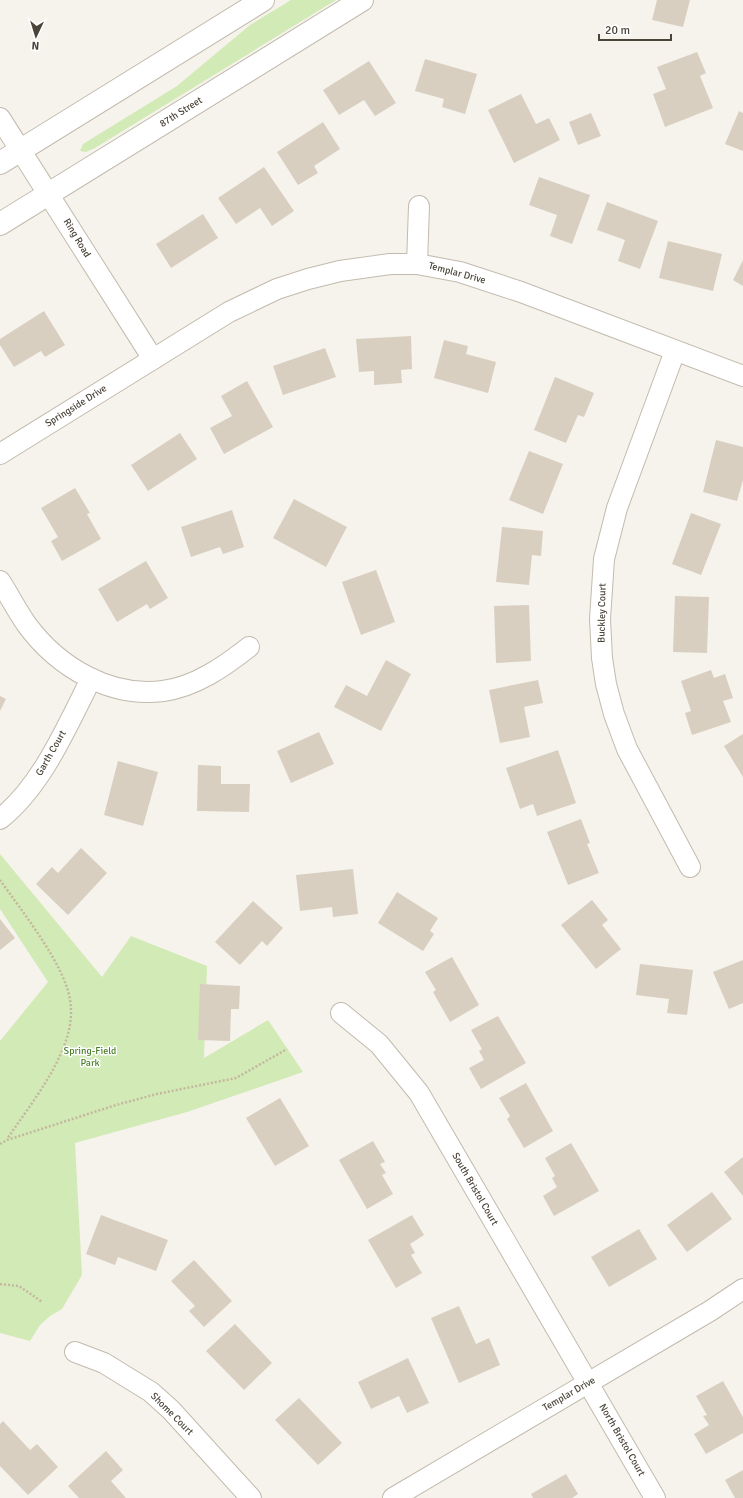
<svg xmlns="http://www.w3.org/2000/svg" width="743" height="1498" font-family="Signika,sans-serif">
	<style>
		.green { fill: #d2eab5 }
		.building { fill: #d8cfc1 }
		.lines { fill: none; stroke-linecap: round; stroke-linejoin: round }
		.minor-casing { stroke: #c2bbae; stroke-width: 22 }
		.tertiary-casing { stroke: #c2bbae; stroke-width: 24 }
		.path { stroke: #c4b79f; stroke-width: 2.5; stroke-dasharray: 2 2; stroke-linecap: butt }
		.minor { stroke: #fff; stroke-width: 20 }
		.tertiary { stroke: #fff; stroke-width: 22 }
		.labels { text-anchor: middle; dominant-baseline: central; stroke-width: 3; stroke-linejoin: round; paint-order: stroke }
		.street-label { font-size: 10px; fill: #4b4439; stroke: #fff }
		.park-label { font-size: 10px; fill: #4a7f2a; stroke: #fff }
	</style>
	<rect width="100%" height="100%" fill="#f6f3ec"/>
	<g class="green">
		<path d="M291 0H336L95 148 86 152 80 151 83 144 177 86 250 25Z"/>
		<path d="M0 854 102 977 131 936 207 966 204 1058 268 1020 303 1072 187 1112 75 1143 82 1275 62 1309 50 1316 40 1325 30 1341 0 1333V1041L48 982 0 909Z"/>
	</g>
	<g class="building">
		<path d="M657 0H690L683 27 652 20Z"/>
		<path d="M697 52 706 73 700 76 713 108 665 127 653 94 666 89 657 67Z"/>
		<path d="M425 59 477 74 465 114 442 107 444 99 415 91Z"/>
		<path d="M369 61 396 103 375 116 364 100 339 115 323 90Z"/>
		<path d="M521 94 536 124 549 118 560 140 514 163 488 110Z"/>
		<path d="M739 111 743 113V151L725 144Z"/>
		<path d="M591 113 601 136 578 145 569 122Z"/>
		<path d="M323 122 340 149 314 166 318 173 298 185 277 152Z"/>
		<path d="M264 167 294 211 272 226 260 208 236 224 218 198Z"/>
		<path d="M539 177 590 195 572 244 550 236 557 215 529 205Z"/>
		<path d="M607 202 658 221 640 269 618 261 625 240 597 230Z"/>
		<path d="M203 214 218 238 171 268 156 244Z"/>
		<path d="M668 241 722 254 713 291 659 278Z"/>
		<path d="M743 260V286L733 280Z"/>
		<path d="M44 311 65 345 45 357 41 351 14 367 0 345V339Z"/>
		<path d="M411 336 412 369 401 370 402 383 374 385V371L359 372 356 339Z"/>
		<path d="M444 340 468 346 466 354 496 362 488 393 434 378Z"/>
		<path d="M325 348 336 377 283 395 273 366Z"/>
		<path d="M555 377 594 393 584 417 578 415 566 443 534 430Z"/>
		<path d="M247 381 273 427 224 454 210 428 232 416 221 396Z"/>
		<path d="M180 433 197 459 148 491 131 465Z"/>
		<path d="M716 440 743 447V480L737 501 703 492Z"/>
		<path d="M529 451 563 464 543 514 509 500Z"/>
		<path d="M75 488 90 513 87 514 101 539 62 561 51 541 58 537 41 508Z"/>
		<path d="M294 499 347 527 326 567 273 538Z"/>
		<path d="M232 510 244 547 223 554 220 547 191 557 181 527Z"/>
		<path d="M691 513 721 524 701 575 672 564Z"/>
		<path d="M502 527 543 531 541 556 532 555 529 585 496 582Z"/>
		<path d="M146 561 168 598 150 609 147 604 117 622 98 589Z"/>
		<path d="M376 570 395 622 361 635 342 582Z"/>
		<path d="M675 596 709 597 707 653 673 652Z"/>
		<path d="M529 605 531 661 496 663 494 606Z"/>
		<path d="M386 660 411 674 381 731 334 707 346 685 367 696Z"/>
		<path d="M711 670 714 678 725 674 733 698 723 701 731 722 692 735 685 713 691 711 681 681Z"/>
		<path d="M538 680 543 703 524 707 530 737 500 743 489 690Z"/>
		<path d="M0 696 6 699 0 711Z"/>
		<path d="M319 732 334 764 291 783 277 751Z"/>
		<path d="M743 734V777L724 746Z"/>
		<path d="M558 750 576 803 537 816 533 804 520 809 506 768Z"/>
		<path d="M118 761 158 772 143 826 104 815Z"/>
		<path d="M198 765 221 766V784H250L249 812 197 811Z"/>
		<path d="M581 819 590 843 587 844 599 873 568 885 547 832Z"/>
		<path d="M81 848 107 873 68 915 36 884 52 867 58 873Z"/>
		<path d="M353 869 358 914 333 917 332 907 300 911 296 875Z"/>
		<path d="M397 892 438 918 430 931 434 934 423 951 378 923Z"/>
		<path d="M592 900 608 920 602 925 621 949 596 969 561 925Z"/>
		<path d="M253 901 283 928 267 946 262 941 240 965 215 942Z"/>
		<path d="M0 919 15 938 0 950Z"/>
		<path d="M452 957 479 1005 450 1022 433 992 436 990 425 972Z"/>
		<path d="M743 960V1003L729 1009 713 972Z"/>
		<path d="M640 964 693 970 687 1015 667 1013 669 999 636 995Z"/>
		<path d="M200 984 240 986 239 1009H231L230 1041 198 1040Z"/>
		<path d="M498 1016 526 1063 481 1089 469 1068 484 1060 479 1051 482 1049 471 1030Z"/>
		<path d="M526 1083 553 1131 524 1148 507 1119 510 1116 499 1098Z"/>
		<path d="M280 1098 309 1146 275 1166 246 1118Z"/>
		<path d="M373 1141 385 1162 380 1164 386 1173 382 1175 393 1194 367 1209 339 1160Z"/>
		<path d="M571 1143 599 1191 554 1216 543 1196 557 1187 552 1178 555 1176 545 1158Z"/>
		<path d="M743 1157V1196L724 1172Z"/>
		<path d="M712 1192 732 1219 687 1252 667 1225Z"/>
		<path d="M101 1215 168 1240 156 1271 118 1257 115 1265 86 1254Z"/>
		<path d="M412 1215 424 1235 410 1244 415 1253 411 1255 422 1273 396 1288 368 1240Z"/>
		<path d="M639 1229 657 1259 609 1287 591 1257Z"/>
		<path d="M194 1260 232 1301 204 1327 189 1311 195 1306 171 1281Z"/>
		<path d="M459 1306 476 1344 489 1338 500 1365 459 1383 431 1318Z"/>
		<path d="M235 1324 272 1363 244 1390 206 1351Z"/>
		<path d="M408 1358 429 1403 407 1413 399 1396 371 1409 358 1382Z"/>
		<path d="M723 1381 743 1417V1433L706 1454 694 1434 709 1425 703 1416 707 1415 696 1396Z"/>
		<path d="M299 1398 342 1443 318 1465 275 1420Z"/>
		<path d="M3 1421 30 1450 37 1444 58 1467 28 1495 0 1466V1424Z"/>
		<path d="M106 1451 123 1470 111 1481 126 1498H79L68 1486Z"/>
		<path d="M743 1470V1498H735L725 1480Z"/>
		<path d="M566 1474 578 1494 572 1498H533L531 1494Z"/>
	</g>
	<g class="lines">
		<defs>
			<g id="minor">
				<path d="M0 118 153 359"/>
				<path d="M417 264 419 206"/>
				<path d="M675 351 617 508 604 559 600 619 602 658 606 684 614 714 627 749 690 867"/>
				<path d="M0 454 229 312 277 289 308 279 340 271 390 264H417L460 272 521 292 743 376"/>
				<path d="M0 581C9 595 17 611 27 625 58 667 110 698 163 691 195 687 225 666 249 647"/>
				<path d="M0 819C42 786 67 726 91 679"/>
				<path d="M341 1013 379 1044 419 1093 655 1498"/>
				<path d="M75 1352 104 1363 151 1392 171 1410 251 1498"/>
				<path d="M393 1498 710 1311 743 1289"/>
			</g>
			<g id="tertiary">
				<path d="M0 163 263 0"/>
				<path d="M0 224 362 0"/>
			</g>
		</defs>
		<use href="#minor" class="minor-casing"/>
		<use href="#tertiary" class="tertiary-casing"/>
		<g class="path">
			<path d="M0 880C21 910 65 965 70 1000 73 1017 69 1035 62 1051 49 1082 26 1111 7 1139"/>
			<path d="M0 1144 7 1140 116 1105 157 1094 236 1078 287 1049"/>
			<path d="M0 1284 19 1286 42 1302"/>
		</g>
		<use href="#minor" class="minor"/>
		<use href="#tertiary" class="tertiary"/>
	</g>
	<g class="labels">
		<g class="street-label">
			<text transform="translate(181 112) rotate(-32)">87th Street</text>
			<text transform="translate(77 238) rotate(59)">Ring Road</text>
			<text transform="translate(457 273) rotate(15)">Templar Drive</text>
			<text transform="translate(76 406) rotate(-32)">Springside Drive</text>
			<text transform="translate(602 613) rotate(-89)">Buckley Court</text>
			<text transform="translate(51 753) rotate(-60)">Garth Court</text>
			<text transform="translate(475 1189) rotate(60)">South Bristol Court</text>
			<text transform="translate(569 1394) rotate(-30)">Templar Drive</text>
			<text transform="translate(172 1414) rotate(45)">Shome Court</text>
			<text transform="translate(622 1440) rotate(60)">North Bristol Court</text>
		</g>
		<g class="park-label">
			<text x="90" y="1051">Spring-Field<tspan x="90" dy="12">Park</tspan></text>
		</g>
	</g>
	<g transform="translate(36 36) rotate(184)" stroke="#ffffff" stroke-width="3" paint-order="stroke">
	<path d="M0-3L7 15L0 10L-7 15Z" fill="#4b4439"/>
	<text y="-6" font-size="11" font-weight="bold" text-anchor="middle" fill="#4b4439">N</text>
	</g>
	<path d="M599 34v6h72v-6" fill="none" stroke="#4b4439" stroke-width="2"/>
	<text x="605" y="34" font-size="12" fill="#4b4439" stroke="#ffffff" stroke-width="3" paint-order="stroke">20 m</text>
</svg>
